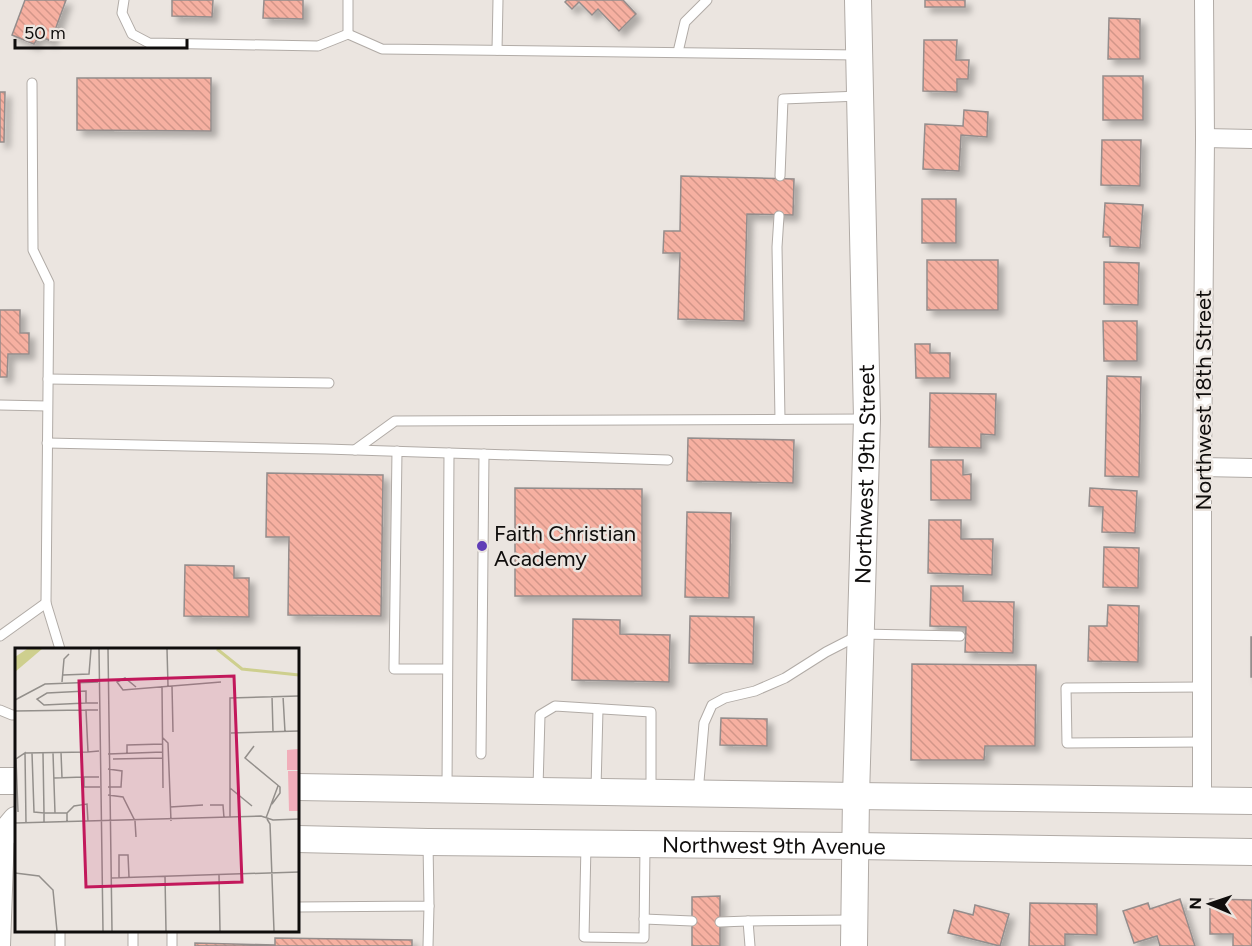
<svg xmlns="http://www.w3.org/2000/svg" width="1252" height="946" font-family="Figtree,sans-serif">
	<style>
		.building { fill: url(#building-back-hatch); stroke: #948d8c; stroke-width: 1.5; filter: url(#shadow) }
		.lines { fill: none; stroke-linecap: round; stroke-linejoin: round }
		.lane-casing { stroke: #b1aba6; stroke-width: 11 }
		.street-casing { stroke: #b1aba6; stroke-width: 20 }
		.secondary-casing { stroke: #b1aba6; stroke-width: 28 }
		.lane { stroke: #fff; stroke-width: 9 }
		.street { stroke: #fff; stroke-width: 18 }
		.secondary { stroke: #fff; stroke-width: 26 }
		.poi-dot { fill: #603eb7; stroke: #ebe5e0; stroke-width: 2 }
		.labels { text-anchor: middle; dominant-baseline: central; stroke-width: 5; stroke-linejoin: round; paint-order: stroke }
		.street-label { font-size: 22px; fill: #0f0d0c; stroke: #ebe5e0 }
		.poi-label { font-size: 22px; fill: #0f0d0c; stroke: #ebe5e0; text-anchor: start }
		.inset-river { fill: none; stroke: #cecf8e; stroke-width: 3 }
		.inset-road { fill: none; stroke: #938f8b; stroke-width: 1.5 }
		.view { fill: #c2185b; fill-opacity: 0.15; stroke: #c2185b; stroke-width: 3 }
		.inset-edge { fill: none; stroke: #0f0d0c; stroke-width: 3 }
	</style>
	<defs>
		<pattern id="building-back-hatch" width="6" height="6" patternUnits="userSpaceOnUse" patternTransform="scale(1.5)"><rect width="6" height="6" fill="#f6b0a1"/><path d="M-1 5l2 2M0 0l6 6M5-1l2 2" fill="none" stroke="#d29689"/></pattern>
		<filter id="shadow"><feDropShadow dx="5.5" dy="5.5" stdDeviation="3" flood-color="#0004"/></filter>
	</defs>
	<rect width="100%" height="100%" fill="#ebe5e0"/>
	<g class="building">
		<path d="M25 0H66L51 41 39 36 34 44 12 35Z"/>
		<path d="M172 0H213L212 17 172 16Z"/>
		<path d="M264 0H303V19L263 18Z"/>
		<path d="M567 0H623L636 14 619 31 598 9 592 15 579 2 572 9 565 2Z"/>
		<rect x="925" y="0" width="40" height="7"/>
		<path d="M1109 18 1140 19V59H1108Z"/>
		<path d="M924 40H957L956 60H969L968 79H957V92L923 91Z"/>
		<rect x="1103" y="76" width="40" height="44"/>
		<path d="M77 78H211V131L77 130Z"/>
		<path d="M0 92H5L4 142H0Z"/>
		<path d="M964 110 988 112 987 137 961 135 959 171 923 169 925 124 963 126Z"/>
		<path d="M1102 140H1141L1140 186 1101 185Z"/>
		<path d="M681 176 794 179 793 215 747 214 744 321 678 319 680 253H663L664 231H680Z"/>
		<rect x="922" y="199" width="34" height="44"/>
		<path d="M1105 203 1143 205 1140 248 1110 246V237H1103Z"/>
		<rect x="927" y="260" width="71" height="50"/>
		<path d="M1104 262 1139 263 1138 305 1104 304Z"/>
		<path d="M0 310H20V333H29V354H8L7 377H0Z"/>
		<path d="M1103 321H1137V361H1104Z"/>
		<path d="M915 344H930V353H950V378H916Z"/>
		<path d="M1107 376 1141 377 1139 477 1105 476Z"/>
		<path d="M930 393 996 394 995 435 981 434V448L929 447Z"/>
		<path d="M688 438 794 440 793 483 687 481Z"/>
		<path d="M931 460H963V475L971 474V500H931Z"/>
		<path d="M267 473 383 475 381 616 288 615 289 537H266Z"/>
		<path d="M515 488 642 489V596H515Z"/>
		<path d="M1090 488 1137 491 1135 533 1102 532 1103 507 1089 506Z"/>
		<path d="M687 512 731 513 729 598 685 597Z"/>
		<path d="M929 520H961V539H993L992 575 928 573Z"/>
		<path d="M1104 547 1139 548 1138 588 1103 587Z"/>
		<path d="M185 565 234 566V578H249V617L184 616Z"/>
		<path d="M931 586H963V601L1014 602 1013 653 965 652 966 627 930 626Z"/>
		<path d="M1108 605 1139 606 1138 662 1088 661 1089 626H1107Z"/>
		<path d="M690 616 754 617 753 664 689 663Z"/>
		<path d="M573 619 620 620V634L670 635 669 682 572 680Z"/>
		<rect x="1251" y="637" width="1" height="40"/>
		<path d="M912 664 1036 665 1035 746H985L984 760H911Z"/>
		<path d="M721 718 767 719V746L720 745Z"/>
		<path d="M720 896V946H692V897Z"/>
		<path d="M1180 899 1195 946H1160L1157 936 1134 943 1123 911 1148 903 1150 909Z"/>
		<path d="M1210 899 1252 900V946H1233V934H1210Z"/>
		<path d="M1030 903 1097 904V935L1065 934V946H1029Z"/>
		<path d="M975 905 1009 914 1000 946 948 933 954 910 973 915Z"/>
		<path d="M275 938 412 940V946H195V943L275 945Z"/>
	</g>
	<g class="lines">
		<defs>
			<g id="lane">
				<path d="M124 0 122 13 132 34 149 43 318 46 348 34 382 49 857 55"/>
				<path d="M348 34V0"/>
				<path d="M497 50 498 0"/>
				<path d="M678 52 685 22 707 0"/>
				<path d="M32 83 33 250 49 283 46 603 60 649"/>
				<path d="M780 176 783 99 860 96"/>
				<path d="M779 216 777 247 780 419"/>
				<path d="M48 379 329 383"/>
				<path d="M0 405 47 406"/>
				<path d="M47 443 326 449 668 460"/>
				<path d="M355 450 395 421 865 419"/>
				<path d="M397 451 394 669H447"/>
				<path d="M0 636 46 603"/>
				<path d="M0 710 12 715H16"/>
				<path d="M1202 742 1067 743 1066 688 1202 687"/>
				<path d="M481 754 484 454"/>
				<path d="M447 787 449 453"/>
				<path d="M538 788 540 715 555 706 651 712V792"/>
				<path d="M596 789 598 709"/>
				<path d="M698 793 704 723 712 705 725 698 755 691 785 678 826 652 861 634 960 636"/>
				<path d="M586 845 584 937 644 938 645 846"/>
				<path d="M297 907 429 906 428 842"/>
				<path d="M644 919 692 921"/>
				<path d="M720 922 748 921"/>
				<path d="M60 930V946"/>
				<path d="M133 930V946"/>
				<path d="M172 946V930"/>
				<path d="M428 946 429 906"/>
				<path d="M750 946 748 921 852 920"/>
			</g>
			<g id="street">
				<path d="M1205 138 1252 139"/>
				<path d="M1202 467 1252 468"/>
				<path d="M1202 801V467L1205 138 1204 0"/>
				<path d="M1 946 5 833"/>
			</g>
			<g id="secondary">
				<path d="M0 781H16"/>
				<path d="M297 787 856 796 1252 801"/>
				<path d="M5 833 16 820"/>
				<path id="s1" d="M297 839 428 842 855 846 1252 852"/>
				<path id="s2" d="M854 946 856 796 867 419 858 0"/>
			</g>
		</defs>
		<use href="#lane" class="lane-casing"/>
		<use href="#street" class="street-casing"/>
		<use href="#secondary" class="secondary-casing"/>
		<use href="#lane" class="lane"/>
		<use href="#street" class="street"/>
		<use href="#secondary" class="secondary"/>
	</g>
	<circle class="poi-dot" cx="482" cy="546" r="6"/>
	<g class="labels">
		<g class="street-label">
			<text transform="translate(1203 400) rotate(-90)">Northwest 18th Street</text>
			<text stroke="none"><textPath href="#s2" startOffset="472">Northwest 19th Street</textPath></text>
			<text stroke="none"><textPath href="#s1" startOffset="477">Northwest 9th Avenue</textPath></text>
		</g>
		<g class="poi-label">
			<text x="494" y="533">Faith Christian<tspan x="494" dy="25">Academy</tspan></text>
		</g>
	</g>
	<g transform="translate(15 648)">
		<rect width="284" height="284" fill="#ebe5e0"/>
		<path d="M283 101V122H272V102ZM273 123H283V163H274Z" fill="#f1adb9"/>
		<path d="M12 1H27L0 24V9Z" fill="#cecf8e"/>
		<path class="inset-river" d="M202 1 227 21 284 27"/>
		<path class="inset-road" d="M84 1 88 283M93 1 97 283M152 1 153 38M48 27 74 26 76 1M47 34 49 11 54 6M147 38 148 140M157 38 158 84M121 39 110 30 102 34 108 42 206 34M257 48 258 84M268 48 270 84M0 52 30 36 83 34M71 55 29 57 22 51 32 45 71 43V55H83M83 62H71L73 104 84 103M0 63 71 62M216 85 284 83M148 90 153 95 156 173M239 98 230 110 265 139V145L257 156M46 104 47 130M10 105 73 104M17 105 19 164 29 165 28 105M38 105 40 165M112 105V97L148 96M93 106 148 104M98 111 148 110M84 129H69V139H85M39 130 69 129M93 139H106L107 123 93 121M215 140 237 158M93 147 108 149 120 173 121 189M195 157H208L209 170M155 159 188 157M3 164 1 111 10 105 11 175M52 165 59 158 72 156 73 174M215 169V50L284 48M251 170 263 138M252 171 255 176 259 283M0 175 246 168 258 172 284 171M29 175V165H52V174M0 225 24 228 38 242 42 283M204 227 205 283M150 228 151 283M96 230 284 224M104 230V207H113L114 229"/>
		<path class="view" d="M219 28 227 234 71 239 64 33Z"/>
		<rect width="284" height="284" class="inset-edge"/>
	</g>
	<g transform="translate(1210 904) rotate(272)" stroke="#ebe5e0" stroke-width="4.5" paint-order="stroke">
	<path d="M0-4.5L10 22L0 15L-10 22Z" fill="#0f0d0c"/>
	<text y="-9" font-size="16" font-weight="bold" text-anchor="middle" fill="#0f0d0c">N</text>
	</g>
	<path d="M15 39v9h172v-9" fill="none" stroke="#0f0d0c" stroke-width="3"/>
	<text x="24" y="39" font-size="18" fill="#0f0d0c" stroke="#ebe5e0" stroke-width="4.5" paint-order="stroke">50 m</text>
</svg>
